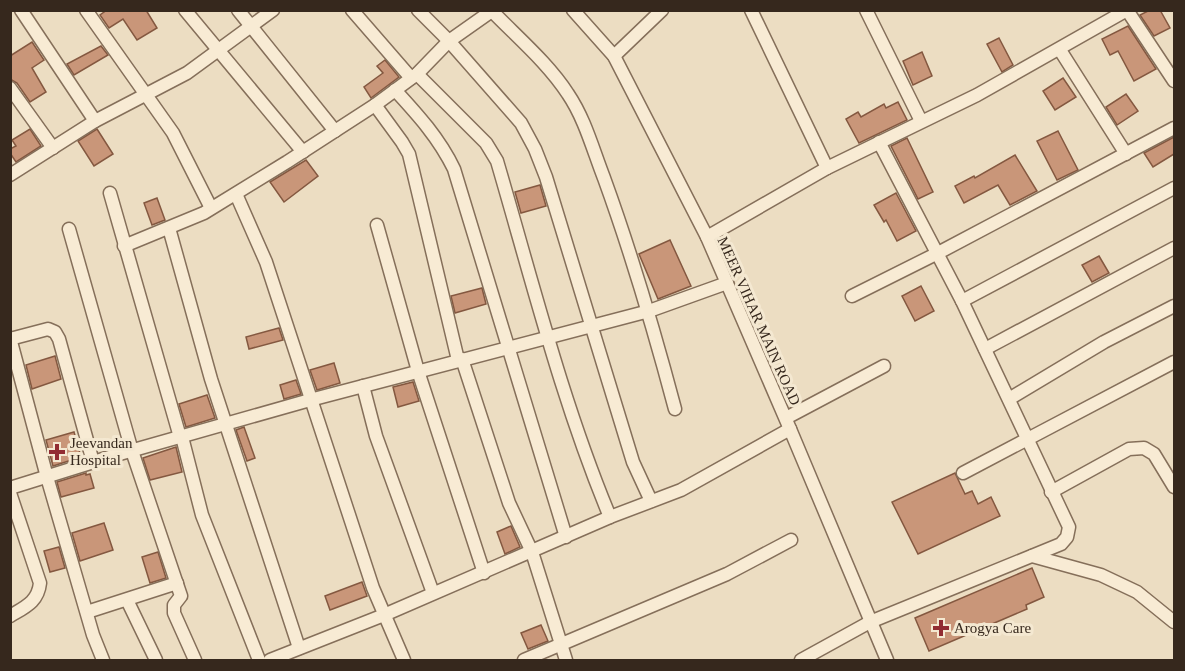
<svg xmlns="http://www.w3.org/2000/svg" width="1185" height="671" font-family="'Times New Roman',serif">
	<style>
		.building { fill: #c99679; stroke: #845840; stroke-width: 1.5 }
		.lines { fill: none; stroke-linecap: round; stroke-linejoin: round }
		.minor-casing { stroke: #856f5a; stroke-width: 15 }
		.minor { stroke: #f8ebd4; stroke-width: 12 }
		.poi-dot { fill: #922c32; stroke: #f4e8d1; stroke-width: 2 }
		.labels { text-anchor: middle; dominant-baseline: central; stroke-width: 6; stroke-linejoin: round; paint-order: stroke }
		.street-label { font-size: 15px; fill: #36281d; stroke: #f4e8d1 }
		.poi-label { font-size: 15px; fill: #36281d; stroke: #f4e8d1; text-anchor: start }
	</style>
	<rect width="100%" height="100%" fill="#ecddc2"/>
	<g class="building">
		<path d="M107 10H146L157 28 137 40 123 19 109 28 100 15Z"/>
		<path d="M1150 10H1160L1170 28 1154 36 1140 15Z"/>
		<path d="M1128 26 1156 69 1134 81 1118 51 1110 55 1102 39Z"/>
		<path d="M999 38 1013 65 1002 72 987 44Z"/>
		<path d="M32 42 44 60 32 68 46 92 30 102 17 83 10 79V56Z"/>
		<path d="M101 46 108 55 74 75 67 64Z"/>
		<path d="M922 52 932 76 913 85 903 61Z"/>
		<path d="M385 60 399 77 371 98 364 87 383 73 377 66Z"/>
		<path d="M1063 78 1076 97 1055 110 1043 91Z"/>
		<path d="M1126 94 1138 111 1117 125 1106 107Z"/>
		<path d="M898 102 907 120 859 143 846 119 858 112 861 117 884 104 886 108Z"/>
		<path d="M30 129 41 146 16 162 10 153V149L16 146 12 140Z"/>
		<path d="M97 129 113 154 94 166 78 141Z"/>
		<path d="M1058 131 1078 170 1057 180 1037 141Z"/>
		<path d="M1174 137V154L1153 167 1144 153Z"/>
		<path d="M907 138 933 192 918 199 891 146Z"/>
		<path d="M1015 155 1037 191 1010 205 998 185 964 203 955 186 974 176 975 178Z"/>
		<path d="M306 160 318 176 284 202 270 182Z"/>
		<path d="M540 185 546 206 521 213 515 192Z"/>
		<path d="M896 193 916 231 897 241 886 220 884 222 874 205Z"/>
		<path d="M157 198 165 220 152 225 144 203Z"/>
		<path d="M670 240 691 286 658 299 639 254Z"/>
		<path d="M1099 256 1109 273 1092 282 1082 265Z"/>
		<path d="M921 286 934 311 915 321 902 296Z"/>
		<path d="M482 288 486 304 455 313 451 296Z"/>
		<path d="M279 328 283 340 249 349 246 337Z"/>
		<path d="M55 356 61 379 32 389 26 365Z"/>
		<path d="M334 363 340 383 317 390 310 370Z"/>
		<path d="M296 380 301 394 284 399 280 385Z"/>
		<path d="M413 382 419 401 398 407 393 387Z"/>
		<path d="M207 395 215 418 186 427 179 404Z"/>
		<path d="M244 427 255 458 247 461 236 430Z"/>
		<path d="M74 432 81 457 53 466 46 440Z"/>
		<path d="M176 447 182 472 150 480 143 458Z"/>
		<path d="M86 473V475L90 474 94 488 61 497 57 482Z"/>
		<path d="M955 473 965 494 972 491 978 504 991 497 1000 516 918 554 892 502Z"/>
		<path d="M104 523 113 550 80 561 72 533Z"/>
		<path d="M511 526 520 547 505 554 497 532Z"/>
		<path d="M59 547 65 568 50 572 44 551Z"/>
		<path d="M158 552 166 578 150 583 142 557Z"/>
		<path d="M1032 568 1044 597 1026 605 1027 609 929 651 915 618Z"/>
		<path d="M362 582 367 596 330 610 325 596Z"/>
		<path d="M541 625 548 641 528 649 521 633Z"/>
	</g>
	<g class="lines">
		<defs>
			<g id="minor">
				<path d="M21 10 95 121"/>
				<path d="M86 10 173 133 211 208"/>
				<path d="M185 10 303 152"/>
				<path d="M238 10 335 131"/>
				<path d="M352 10 411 78"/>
				<path d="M418 10 449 41 521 123 535 149 546 177 633 462 651 501"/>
				<path d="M491 10C517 37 548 63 568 94 585 119 593 150 604 178 632 255 654 330 675 409"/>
				<path d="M573 10 614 56 707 237 790 429 887 660"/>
				<path d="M751 10 827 168"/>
				<path d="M866 10 921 121"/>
				<path d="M1060 50 1126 154"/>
				<path d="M614 56 662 10"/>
				<path d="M417 74 486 143 497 161C532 280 562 402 610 517"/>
				<path d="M10 88 53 148"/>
				<path d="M395 90C418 115 439 138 454 169L566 537"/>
				<path d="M375 105 402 142 409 154 458 360"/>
				<path d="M10 175 95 121 187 73 273 10"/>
				<path d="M110 193 180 437"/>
				<path d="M236 194 266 262 373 588 404 660"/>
				<path d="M377 225 418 371 484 573"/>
				<path d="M169 228 211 379 299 648"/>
				<path d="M69 229 132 451 181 596 174 605V613L195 660"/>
				<path d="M707 237 827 168 977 95 1127 10 1174 81"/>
				<path d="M124 246 204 213 287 162 375 105 417 74 449 41 493 10"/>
				<path d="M852 296 938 253 1174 128"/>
				<path d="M962 301 1174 188"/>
				<path d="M10 338 47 477 93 635 103 660"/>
				<path d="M10 339 48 329 55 332 59 339 93 462"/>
				<path d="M985 349 1174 248"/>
				<path d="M462 359 509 503 532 552 566 660"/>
				<path d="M363 386 376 436 433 593"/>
				<path d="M1009 399 1104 342 1174 306"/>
				<path d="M786 418 884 366"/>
				<path d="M182 437 202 515 259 660"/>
				<path d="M963 473 1174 362"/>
				<path d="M10 488 116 455 310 400 649 311 727 283"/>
				<path d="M1051 492 1129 449 1144 448 1154 454 1174 487"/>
				<path d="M10 493 40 583C38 602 25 607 10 616"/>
				<path d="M1032 556 1101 575 1137 592 1174 622"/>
				<path d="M127 600 156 660"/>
				<path d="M87 612 177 583"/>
				<path d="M270 660 384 615 610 517 681 490 790 429"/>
				<path d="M524 660 727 574 791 540"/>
				<path d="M801 660 870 622 1061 544 1067 537 1069 527 962 301 879 142"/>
			</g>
		</defs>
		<use href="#minor" class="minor-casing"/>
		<use href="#minor" class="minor"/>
	</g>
	<g class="poi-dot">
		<path d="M54 443h6v6h6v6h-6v6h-6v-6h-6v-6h6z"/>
		<path d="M938 619h6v6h6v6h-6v6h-6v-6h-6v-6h6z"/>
	</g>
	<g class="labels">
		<g class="street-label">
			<text transform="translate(759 321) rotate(66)">MEER VIHAR MAIN ROAD</text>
		</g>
		<g class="poi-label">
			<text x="70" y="443">Jeevandan<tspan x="70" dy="17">Hospital</tspan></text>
			<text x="954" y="628">Arogya Care</text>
		</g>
	</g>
	<rect width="1185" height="671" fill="none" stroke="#36281d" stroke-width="24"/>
</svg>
